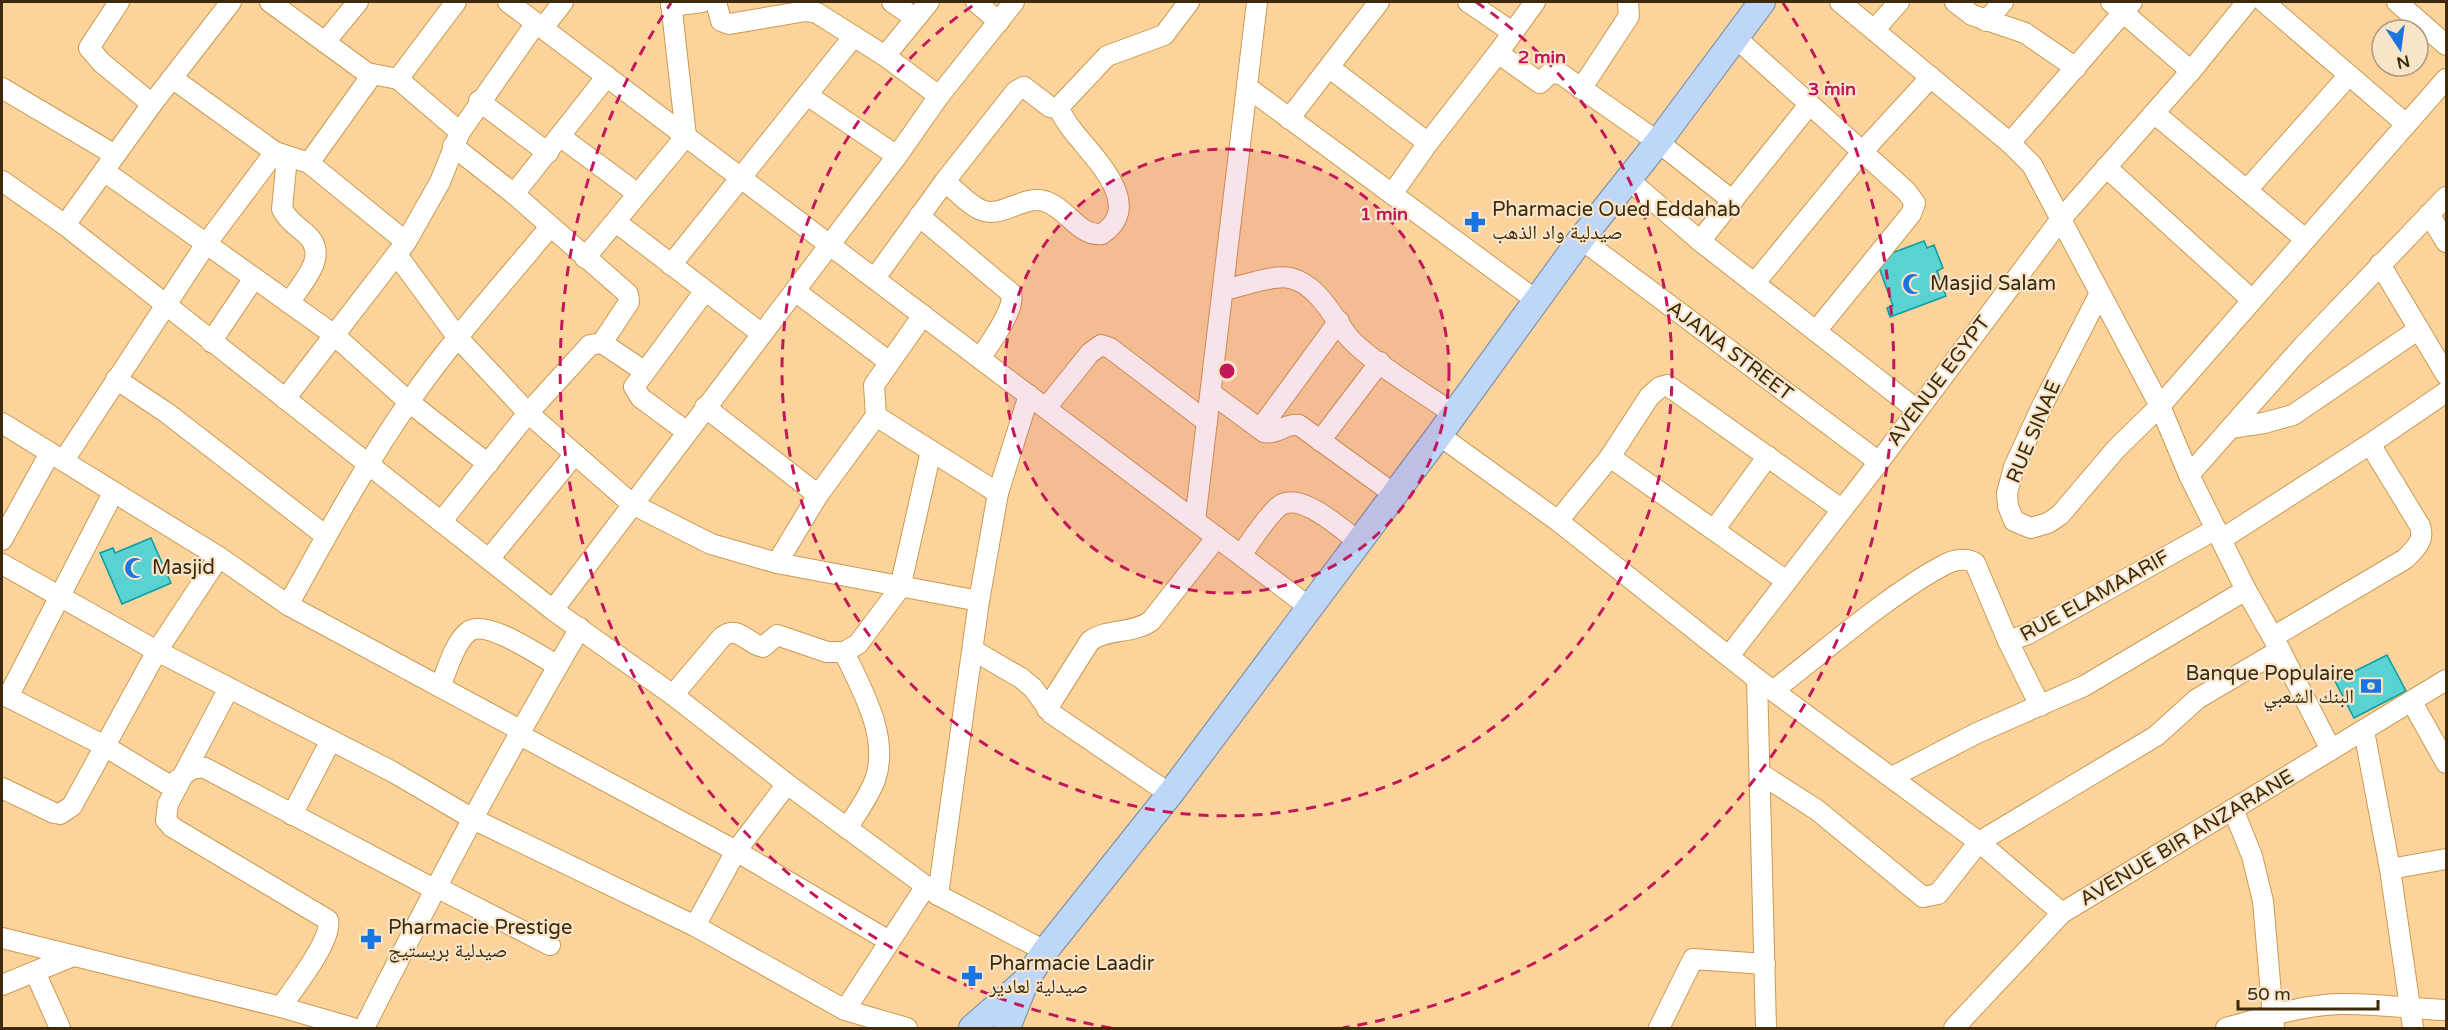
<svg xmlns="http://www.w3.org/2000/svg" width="2448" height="1030" font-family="'Varela Round','Noto Naskh Arabic',sans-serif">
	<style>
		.building { fill: #5ad2d3; stroke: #089d9f; stroke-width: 1.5 }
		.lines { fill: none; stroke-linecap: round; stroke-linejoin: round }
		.minor-casing { stroke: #ca9b52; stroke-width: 22 }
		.major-casing { stroke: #7488a2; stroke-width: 28 }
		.minor { stroke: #fff; stroke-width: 20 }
		.major { stroke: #bed6f8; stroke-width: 26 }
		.ring { fill: none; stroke: #c2185b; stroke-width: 3; stroke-dasharray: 10 8 }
		.labels { text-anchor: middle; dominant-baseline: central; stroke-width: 4.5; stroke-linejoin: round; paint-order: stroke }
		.poi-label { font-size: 20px; fill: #3d2a0b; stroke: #f8e4c9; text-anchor: start }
		.street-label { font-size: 20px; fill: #3d2a0b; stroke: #f8e4c9 }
		.centre { fill: #c2185b; stroke: #f8e4c9; stroke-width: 3 }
		.ring-label { font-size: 18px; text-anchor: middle; font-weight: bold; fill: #c2185b; stroke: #f8e4c9; stroke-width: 4.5; stroke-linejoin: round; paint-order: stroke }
	</style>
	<rect width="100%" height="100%" fill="#fbd39b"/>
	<g class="building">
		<path d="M1924 241 1927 248 1934 245 1943 268 1937 271 1946 296 1890 317 1887 308 1893 306 1876 259Z"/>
		<path d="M151 538 171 583 122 604 100 553 113 548 115 553Z"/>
		<path d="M2387 655 2406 691 2354 718 2335 681Z"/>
	</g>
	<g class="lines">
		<defs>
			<g id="minor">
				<path d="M119 2 89 48 102 63 152 104"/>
				<path d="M270 2 367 73 398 79 460 132"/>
				<path d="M508 2 1309 607"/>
				<path d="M716 2 721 21 729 24 806 11 817 13 885 56 939 96"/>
				<path d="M892 2 915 18"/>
				<path d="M976 2 999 22"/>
				<path d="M1468 2 1512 32"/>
				<path d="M1840 2 2010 143 2032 165 2160 406 2189 475 2246 590 2280 650 2331 750"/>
				<path d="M1955 2 1972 15 2025 33 2076 68"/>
				<path d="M2111 2 2191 71"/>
				<path d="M2264 2 2406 124"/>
				<path d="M2397 2 2446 45"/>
				<path d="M671 6 702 2"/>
				<path d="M1986 21 2003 2"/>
				<path d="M543 28 563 2"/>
				<path d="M1874 30 1899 2"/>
				<path d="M1736 38 1906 191 1915 203 1911 214 1816 331"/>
				<path d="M325 42 358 2"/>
				<path d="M1498 53 1540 83 1550 73 1561 74 1658 142 1733 201"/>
				<path d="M885 56 929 2"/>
				<path d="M1330 68 1428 143"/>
				<path d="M172 78 275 152 309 163 406 242"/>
				<path d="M398 79 456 2"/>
				<path d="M1247 87 1537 301"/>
				<path d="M2 88 115 155"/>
				<path d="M1581 89 1629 16 1628 2"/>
				<path d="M807 95 897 156"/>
				<path d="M479 101 548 153"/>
				<path d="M2154 113 2305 239"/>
				<path d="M1289 119 1379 2"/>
				<path d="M561 137 638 194"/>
				<path d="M2010 143 2132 2"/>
				<path d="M453 146 514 194 628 294 629 302 602 343"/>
				<path d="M287 157 282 209C287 219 296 226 305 233 331 255 303 281 289 303"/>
				<path d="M309 163 372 75"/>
				<path d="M2106 167 2252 300"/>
				<path d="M104 171 333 334 409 402 488 464"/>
				<path d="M1628 179 1700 241 1917 410"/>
				<path d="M2 181 65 225 553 610 673 695 787 784 938 895 1045 951"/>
				<path d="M945 181C956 191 968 204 981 210 1001 219 1023 195 1044 201 1067 207 1078 237 1102 234 1146 205 1092 156 1073 131 1067 124 1063 116 1058 108"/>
				<path d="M2247 190 2349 75"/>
				<path d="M514 194 607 76"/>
				<path d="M1392 194 1428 143 1498 53 1535 2"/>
				<path d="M2429 214 2446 242"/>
				<path d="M919 216 1011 293C1016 310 989 343 981 358"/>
				<path d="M616 222 762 334"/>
				<path d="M65 225 152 104 231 2"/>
				<path d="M1581 239 1879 462"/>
				<path d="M1700 241 1809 105"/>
				<path d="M397 255 458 338 528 413 632 504 711 544 777 563 979 601"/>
				<path d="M585 258 686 136 671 2"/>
				<path d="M2380 264 2446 375"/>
				<path d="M671 265 854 36"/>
				<path d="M875 278 945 181 1016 91 1024 87 1050 107 1058 108 1107 56 1164 35 1189 2"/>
				<path d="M1754 284 1862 152 1931 77"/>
				<path d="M1223 290C1241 287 1273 274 1290 278 1317 284 1332 315 1347 335 1367 360 1426 394 1454 414"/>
				<path d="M795 291 888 361"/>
				<path d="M2099 295 2043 404 2014 467 2007 493 2008 506 2014 521 2031 528 2048 523 2060 515 2116 449 2160 406 2446 79"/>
				<path d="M923 315 874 385 876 416 998 493"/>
				<path d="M211 342 254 278"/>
				<path d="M116 379 167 413 326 536"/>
				<path d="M1211 393 1264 432C1277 435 1285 423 1299 425L1394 494"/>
				<path d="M285 399 406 242 440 182 460 132 536 23"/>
				<path d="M705 407 818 495"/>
				<path d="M1046 408 1090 353 1101 345 1110 348 1207 422"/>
				<path d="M2 423 219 557 288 605 520 730"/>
				<path d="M2231 428 2264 423 2293 415 2419 329"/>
				<path d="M1260 429 1339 321"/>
				<path d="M687 432 641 398 634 387 704 292"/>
				<path d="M1439 435 1558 521 1757 679 1979 842 2062 913"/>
				<path d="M1320 441 1380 362"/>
				<path d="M1610 457 1785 580"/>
				<path d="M64 460 206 244 275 152"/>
				<path d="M2189 475 2303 346 2446 197"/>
				<path d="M1195 521 1257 2"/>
				<path d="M1558 521 1610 457 1649 397 1660 387 1667 385 1841 509"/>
				<path d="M441 522 528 413 590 345 602 343 644 371"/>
				<path d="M1714 530 1768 456"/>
				<path d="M2222 539 2370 444 2446 392"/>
				<path d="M2 540 50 453"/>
				<path d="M1241 555C1252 540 1264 520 1278 507 1299 489 1341 529 1359 542"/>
				<path d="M489 559 575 454"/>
				<path d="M777 563 818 495 876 416"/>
				<path d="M2 564 157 651 393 772 473 819 695 926 845 1010 907 1028"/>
				<path d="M288 605C326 537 364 466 409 402 451 341 502 285 549 228"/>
				<path d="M553 610 897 156 939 96 1014 2"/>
				<path d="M2273 637 2405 559C2415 549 2425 541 2420 526L2370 444"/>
				<path d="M2008 641 2040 706"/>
				<path d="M973 650 1021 678 1033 688 1052 714 1170 794"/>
				<path d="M844 652C862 690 890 737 875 780 868 798 857 813 847 828"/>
				<path d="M1729 656 1879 462 2061 219 2191 71 2247 2"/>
				<path d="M1757 679 1766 1028"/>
				<path d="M440 687C447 671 454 643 468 632 486 618 540 656 558 666"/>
				<path d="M229 688 168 804 166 820 172 827 328 920C333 940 293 989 281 1007"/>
				<path d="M1774 690C1826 650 1888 595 1944 565 1953 560 1966 557 1975 563L2008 641 2028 634 2216 529"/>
				<path d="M2 694 103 745 167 784C182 784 184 765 205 768L434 889"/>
				<path d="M673 695 722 637C738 624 747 644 763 647L777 635 827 652H844L858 644 900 588 931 451"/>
				<path d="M8 697 113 493"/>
				<path d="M2412 702 2446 763"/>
				<path d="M1047 709 1090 641C1108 628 1133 634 1151 621L1217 537"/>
				<path d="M2364 731 2390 869 2413 1028"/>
				<path d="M518 734 736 851 889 941"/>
				<path d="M1761 774 1817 810 1923 897 1938 894 1979 842 2156 736 2197 699 2280 650"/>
				<path d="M1892 777 1977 733 2084 686 2246 590"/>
				<path d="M2 788 54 813 60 814 72 806 157 651 219 557"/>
				<path d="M2233 809 2252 856 2263 901 2274 1028"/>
				<path d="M292 815 331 740"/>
				<path d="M2390 869 2446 859"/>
				<path d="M436 887 550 945"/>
				<path d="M938 895 979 601 998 493 1029 395"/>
				<path d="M695 926 736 851 787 784"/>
				<path d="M2 938 281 1007 353 1028"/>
				<path d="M35 972 60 1028"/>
				<path d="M2 985 73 956"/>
				<path d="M845 1010 926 886"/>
				<path d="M364 1028C432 893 503 759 580 628"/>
				<path d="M1659 1028 1693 959 1765 964"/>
				<path d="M1954 1028 2062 913 2446 680"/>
				<path d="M2226 1028C2263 1018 2301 1005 2340 1004 2375 1003 2411 1009 2446 1010"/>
			</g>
			<g id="major">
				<path d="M972 1028 1022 984"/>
				<path d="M1007 1028 1026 980 1045 951 1170 794 1439 435 1581 239 1658 142 1762 2"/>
			</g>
		</defs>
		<use href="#minor" class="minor-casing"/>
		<use href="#major" class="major-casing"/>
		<use href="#minor" class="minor"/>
		<use href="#major" class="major"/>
	</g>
	<circle cx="1227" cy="371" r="222" fill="#c2185b" fill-opacity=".12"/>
	<g class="ring">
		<circle cx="1227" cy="371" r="222"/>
		<path d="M1476 2A445 445 0 1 1 978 2"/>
		<path d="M1111 1028A667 667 0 0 1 671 3M1783 3A667 667 0 0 1 1343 1028"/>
	</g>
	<defs>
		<symbol id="pharmacy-bare" viewBox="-9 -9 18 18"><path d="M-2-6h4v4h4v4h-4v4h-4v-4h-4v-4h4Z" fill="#1c75de" stroke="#f8e4c9" stroke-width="2.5" paint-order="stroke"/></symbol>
		<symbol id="mosque-bare" viewBox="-9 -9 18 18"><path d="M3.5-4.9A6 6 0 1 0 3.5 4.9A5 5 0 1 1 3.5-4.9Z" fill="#1c75de" stroke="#f8e4c9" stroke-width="2.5" paint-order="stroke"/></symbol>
		<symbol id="bank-bare" viewBox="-9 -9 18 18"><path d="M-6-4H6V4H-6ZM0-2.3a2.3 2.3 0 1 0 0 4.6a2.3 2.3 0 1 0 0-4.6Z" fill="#1c75de" stroke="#f8e4c9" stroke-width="2.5" paint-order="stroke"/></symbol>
	</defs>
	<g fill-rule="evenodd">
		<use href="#pharmacy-bare" x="1460" y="207" width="30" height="30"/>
		<use href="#mosque-bare" x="1898" y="269" width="30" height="30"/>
		<use href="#mosque-bare" x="120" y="553" width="30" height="30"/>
		<use href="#bank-bare" x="2356" y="671" width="30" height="30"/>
		<use href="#pharmacy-bare" x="356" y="924" width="30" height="30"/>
		<use href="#pharmacy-bare" x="957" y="961" width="30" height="30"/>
	</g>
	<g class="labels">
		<g class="poi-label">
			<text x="1492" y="210">Pharmacie Oued Eddahab<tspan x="1492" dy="23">صيدلية واد الذهب</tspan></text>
			<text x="1930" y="284">Masjid Salam</text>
			<text x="152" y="568">Masjid</text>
			<text x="2354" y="674" text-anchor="end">Banque Populaire<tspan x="2354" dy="23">البنك الشعبي</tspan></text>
			<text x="388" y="928">Pharmacie Prestige<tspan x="388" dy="23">صيدلية بريستيج</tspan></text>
			<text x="989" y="964">Pharmacie Laadir<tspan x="989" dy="23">صيدلية لعادير</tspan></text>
		</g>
		<g class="street-label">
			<text transform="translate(1730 351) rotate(37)">AJANA STREET</text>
			<text transform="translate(1939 381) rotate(-53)">AVENUE EGYPT</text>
			<text transform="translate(2034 432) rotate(-67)">RUE SINAE</text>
			<text transform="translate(2095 596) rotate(-29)">RUE ELAMAARIF</text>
			<text transform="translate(2187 838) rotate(-31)">AVENUE BIR ANZARANE</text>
		</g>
	</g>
	<circle cx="1227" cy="371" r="9" class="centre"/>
	<g class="ring-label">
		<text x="1542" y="63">2 min</text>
		<text x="1832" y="95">3 min</text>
		<text x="1384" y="220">1 min</text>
	</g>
	<rect width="2448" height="1030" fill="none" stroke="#3d2a0b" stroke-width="6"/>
	<g transform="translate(2400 48) rotate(167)"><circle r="28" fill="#f8e4c9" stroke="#ad9a7d" stroke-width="1.5"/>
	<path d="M0-4.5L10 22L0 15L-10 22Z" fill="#1c75de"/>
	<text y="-9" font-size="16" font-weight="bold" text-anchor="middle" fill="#3d2a0b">N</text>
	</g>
	<path d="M2238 1000v9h140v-9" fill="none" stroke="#3d2a0b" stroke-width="3"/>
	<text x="2247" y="1000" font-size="18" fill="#3d2a0b" stroke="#f8e4c9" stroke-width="4.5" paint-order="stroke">50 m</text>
</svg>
